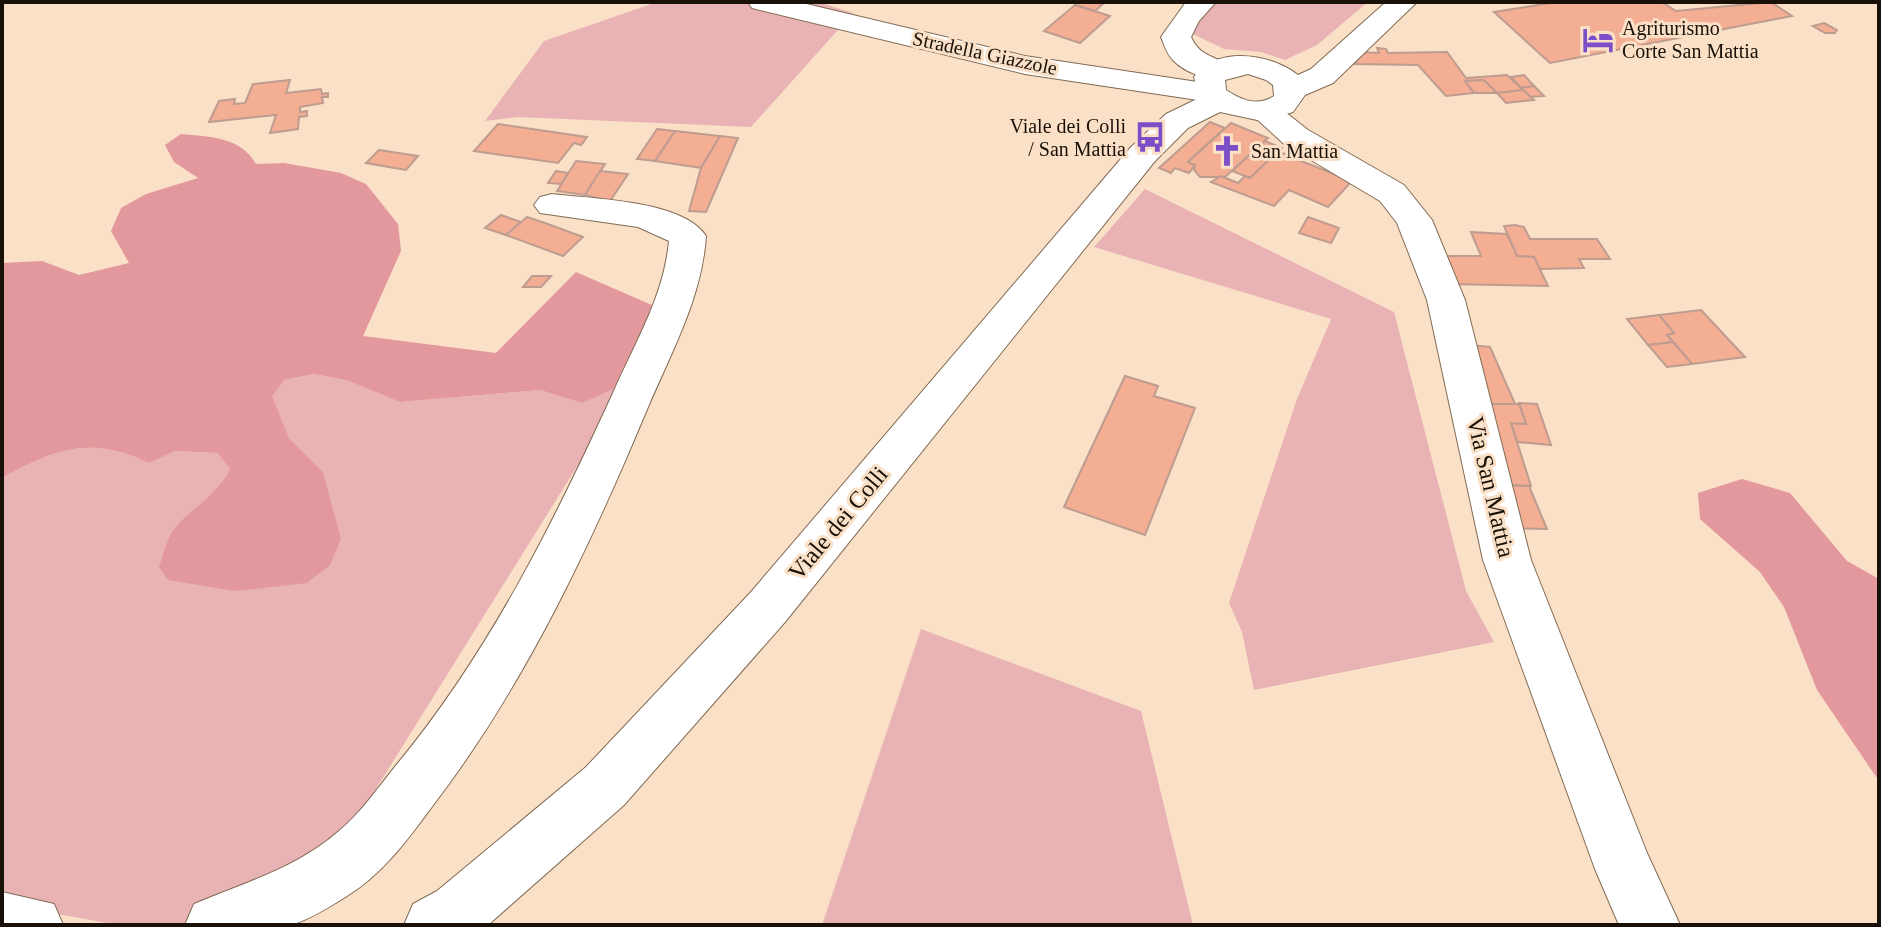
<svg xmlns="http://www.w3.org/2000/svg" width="1881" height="927" font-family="Georgia,serif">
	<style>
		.green { fill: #e9b3b6 }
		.forest { fill: #e2989d }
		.building { fill: #f3ae94; stroke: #be9c90; stroke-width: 2 }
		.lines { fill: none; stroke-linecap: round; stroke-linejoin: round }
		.lane-casing { stroke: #816b54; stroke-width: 2 }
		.street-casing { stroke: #816b54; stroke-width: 2 }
		.secondary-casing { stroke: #816b54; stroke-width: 2 }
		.lane { fill: #fff; fill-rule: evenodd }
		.street { fill: #fff; fill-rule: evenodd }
		.secondary { fill: #fff; fill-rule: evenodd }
		.labels { text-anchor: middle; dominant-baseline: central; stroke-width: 6; stroke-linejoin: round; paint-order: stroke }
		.far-poi-label { font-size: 20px; fill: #191108; stroke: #fae0c6; text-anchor: start }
		.far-street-label { font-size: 20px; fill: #191108; stroke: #fae0c6 }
		.street-label { font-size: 24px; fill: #191108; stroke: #fae0c6 }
	</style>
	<rect width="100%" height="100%" fill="#fae0c6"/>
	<g class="green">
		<path d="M657 2H818L853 13 751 127 517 117 485 121 544 41Z"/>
		<path d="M1195 2H1368L1317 45 1285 60 1261 52 1224 49 1170 23Z"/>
		<path d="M1145 189 1394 312 1466 591 1494 642 1254 690 1242 632 1229 603 1297 399 1331 319 1094 247Z"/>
		<path d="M636 372 291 925H118L2 904V478C55 449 90 435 149 463L174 451 219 453 230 469 223 485 186 516 323 472 289 438 271 395 284 380 314 374 346 380 400 402 540 390 582 403Z"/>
		<path d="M921 629 1141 711 1193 925H822Z"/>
	</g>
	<g class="forest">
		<path d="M181 134C210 137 240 136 256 164L284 163 341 173 366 184 398 224 401 251 363 336 496 353 576 272 668 312 626 383 582 403 540 390 400 402 346 380 314 374 284 380 272 396 289 438 323 472 341 539 330 565 307 583 235 591 168 580 159 567C163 556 166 541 173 531 190 507 218 496 230 469L218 453 175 451 149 463C90 435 55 449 2 478V263L42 261 79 275 129 263 111 231 121 208 146 194 198 178 174 162 165 145Z"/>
		<path d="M1742 479 1790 493 1847 561 1879 579V781L1817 690 1784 607 1760 572 1700 519 1698 493Z"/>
	</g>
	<g class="building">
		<path d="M1078 2H1100L1104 3 1095 11 1075 5Z"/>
		<path d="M1557 2H1662L1676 11 1771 2 1792 16 1550 63 1494 12Z"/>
		<path d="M1075 5 1110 16 1080 43 1044 31Z"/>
		<path d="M1824 23 1837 30 1835 33H1825L1813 26Z"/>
		<path d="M1377 48 1386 49 1388 53 1447 52 1466 78 1507 75 1523 90 1497 93 1484 80 1465 81 1474 93 1446 96 1418 65 1355 64 1360 52 1379 53Z"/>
		<path d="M1524 75 1534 86 1521 88 1511 77Z"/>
		<path d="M290 80 286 93 321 89 322 94 328 93V97H322L323 103 300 107V112L307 111V116L299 117 298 129 270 133 276 115 209 122 219 101 235 99 234 104 245 103 253 84Z"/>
		<path d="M1484 80 1497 93H1474L1465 81Z"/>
		<path d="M1534 86 1544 96 1530 97 1521 88Z"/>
		<path d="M1523 90 1534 100 1506 103 1497 93Z"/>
		<path d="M1210 122 1225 128 1188 162 1195 165 1189 173 1175 168 1171 173 1159 168Z"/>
		<path d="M1231 123 1268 138 1225 177H1200L1194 170 1195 165 1188 162Z"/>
		<path d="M498 124 587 137 581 145 574 143 558 163 474 151Z"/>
		<path d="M657 129 675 131 655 161 637 159Z"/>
		<path d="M675 131 720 136 701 168 655 161Z"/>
		<path d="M720 136 738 138 706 212 689 211 701 168Z"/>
		<path d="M1265 141 1282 148 1250 178 1232 171Z"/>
		<path d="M379 150 418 156 406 170 366 163Z"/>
		<path d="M1278 151 1296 159 1352 181 1328 207 1289 190 1274 206 1211 182 1221 176 1238 183 1245 176 1250 178Z"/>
		<path d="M576 161 605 164 585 195 557 191Z"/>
		<path d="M556 171 568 173 561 184 548 183Z"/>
		<path d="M600 171 628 174 610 201 585 195Z"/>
		<path d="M501 215 521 222 506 235 485 228Z"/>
		<path d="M527 217 545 223 583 237 563 256 506 235Z"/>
		<path d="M1308 217 1339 228 1331 243 1299 233Z"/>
		<path d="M1515 225 1524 227 1530 239H1597L1610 259H1579L1584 268 1539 269 1534 257 1517 256 1504 226Z"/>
		<path d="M1471 232 1507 234 1517 256 1534 257 1548 286 1444 284 1433 256H1481Z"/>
		<path d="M532 276H551L541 287H523Z"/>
		<path d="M1701 310 1745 357 1692 364 1667 335 1674 333 1659 315Z"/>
		<path d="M1659 315 1674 333 1667 335 1673 342 1648 345 1627 319Z"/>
		<path d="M1673 342 1692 364 1667 367 1648 345Z"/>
		<path d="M1459 344 1490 347 1516 406 1483 404Z"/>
		<path d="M1125 376 1158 386 1154 396 1195 408 1145 535 1064 507Z"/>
		<path d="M1519 403 1537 404 1551 445 1517 442 1511 423 1526 424Z"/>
		<path d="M1483 404H1519L1526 424 1511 423 1531 486 1497 485Z"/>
		<path d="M1497 485 1529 486 1547 529 1504 528Z"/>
	</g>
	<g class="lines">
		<defs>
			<path id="lane" d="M2 892 54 904 63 925 2 924Z"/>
			<g id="street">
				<path d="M748 2H798L1025 56 1211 84 1222 86 1227 93 1222 100 1211 102 1025 74 752 8Z"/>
				<path d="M1186 2H1216L1199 21 1191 37C1202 61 1219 53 1231 71L1227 78C1210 82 1185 73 1173 60 1167 55 1164 44 1161 37Z"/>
				<path d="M1264 101 1275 104 1308 130 1404 185 1432 220 1465 300 1531 560 1647 853 1680 925H1619L1595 869 1483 560 1427 300 1397 223 1380 201 1284 144 1248 111 1253 104Z"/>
				<path d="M552 194C592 199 683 200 706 236 702 297 672 351 648 407 590 546 526 683 434 804 408 839 384 873 347 896 331 906 312 918 294 924 275 927 209 925 185 925L194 904C244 883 297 868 339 831 362 812 379 786 398 763 490 651 553 524 613 393 635 343 664 296 669 241L638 227 540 213 534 205 540 197Z"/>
			</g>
			<path id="secondary" d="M1386 2H1417L1333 83 1305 95 1293 112 1262 121 1220 112 1188 128 1155 161 785 622 624 805 488 925H404L413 904 437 891 586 767 751 592 1131 147 1166 114 1199 98 1194 77C1216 45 1272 54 1298 75L1311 69ZM1248 74 1266 80 1273 85 1274 96C1258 107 1241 100 1226 90L1225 80Z"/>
		</defs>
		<use href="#lane" class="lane-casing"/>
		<use href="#street" class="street-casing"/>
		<use href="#secondary" class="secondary-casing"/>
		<use href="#lane" class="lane"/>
		<use href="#street" class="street"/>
		<use href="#secondary" class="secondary"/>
	</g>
	<defs>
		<symbol id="hotel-bare" viewBox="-9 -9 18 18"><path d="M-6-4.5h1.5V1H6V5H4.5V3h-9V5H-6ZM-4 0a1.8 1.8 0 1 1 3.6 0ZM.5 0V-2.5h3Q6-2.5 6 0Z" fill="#7a4fc7" stroke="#fae0c6" stroke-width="2.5" paint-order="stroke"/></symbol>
		<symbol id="bus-bare" viewBox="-9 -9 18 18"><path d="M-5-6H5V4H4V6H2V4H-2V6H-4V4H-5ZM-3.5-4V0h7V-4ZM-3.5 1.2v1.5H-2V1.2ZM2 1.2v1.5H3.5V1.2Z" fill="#7a4fc7" stroke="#fae0c6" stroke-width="2.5" paint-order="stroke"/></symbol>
		<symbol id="church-bare" viewBox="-9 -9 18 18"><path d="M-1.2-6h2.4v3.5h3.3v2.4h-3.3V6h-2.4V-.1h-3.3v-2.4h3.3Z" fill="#7a4fc7" stroke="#fae0c6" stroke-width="2.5" paint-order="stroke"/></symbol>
	</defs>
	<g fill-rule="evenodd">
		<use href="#hotel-bare" x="1576" y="18" width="44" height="44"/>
		<use href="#bus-bare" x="1128" y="115" width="44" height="44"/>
		<use href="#church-bare" x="1205" y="129" width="44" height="44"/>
	</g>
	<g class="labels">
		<g class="far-poi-label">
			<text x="1622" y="28">Agriturismo<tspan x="1622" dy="23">Corte San Mattia</tspan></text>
			<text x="1126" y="126" text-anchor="end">Viale dei Colli<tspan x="1126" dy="23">/ San Mattia</tspan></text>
			<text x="1251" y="151">San Mattia</text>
		</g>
		<g class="far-street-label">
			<text transform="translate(985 53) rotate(12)">Stradella Giazzole</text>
		</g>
		<g class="street-label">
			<text transform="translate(1491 487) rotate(77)">Via San Mattia</text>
			<text transform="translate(838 523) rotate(-50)">Viale dei Colli</text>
		</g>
	</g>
	<rect width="1881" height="927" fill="none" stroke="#191108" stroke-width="8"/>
</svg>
